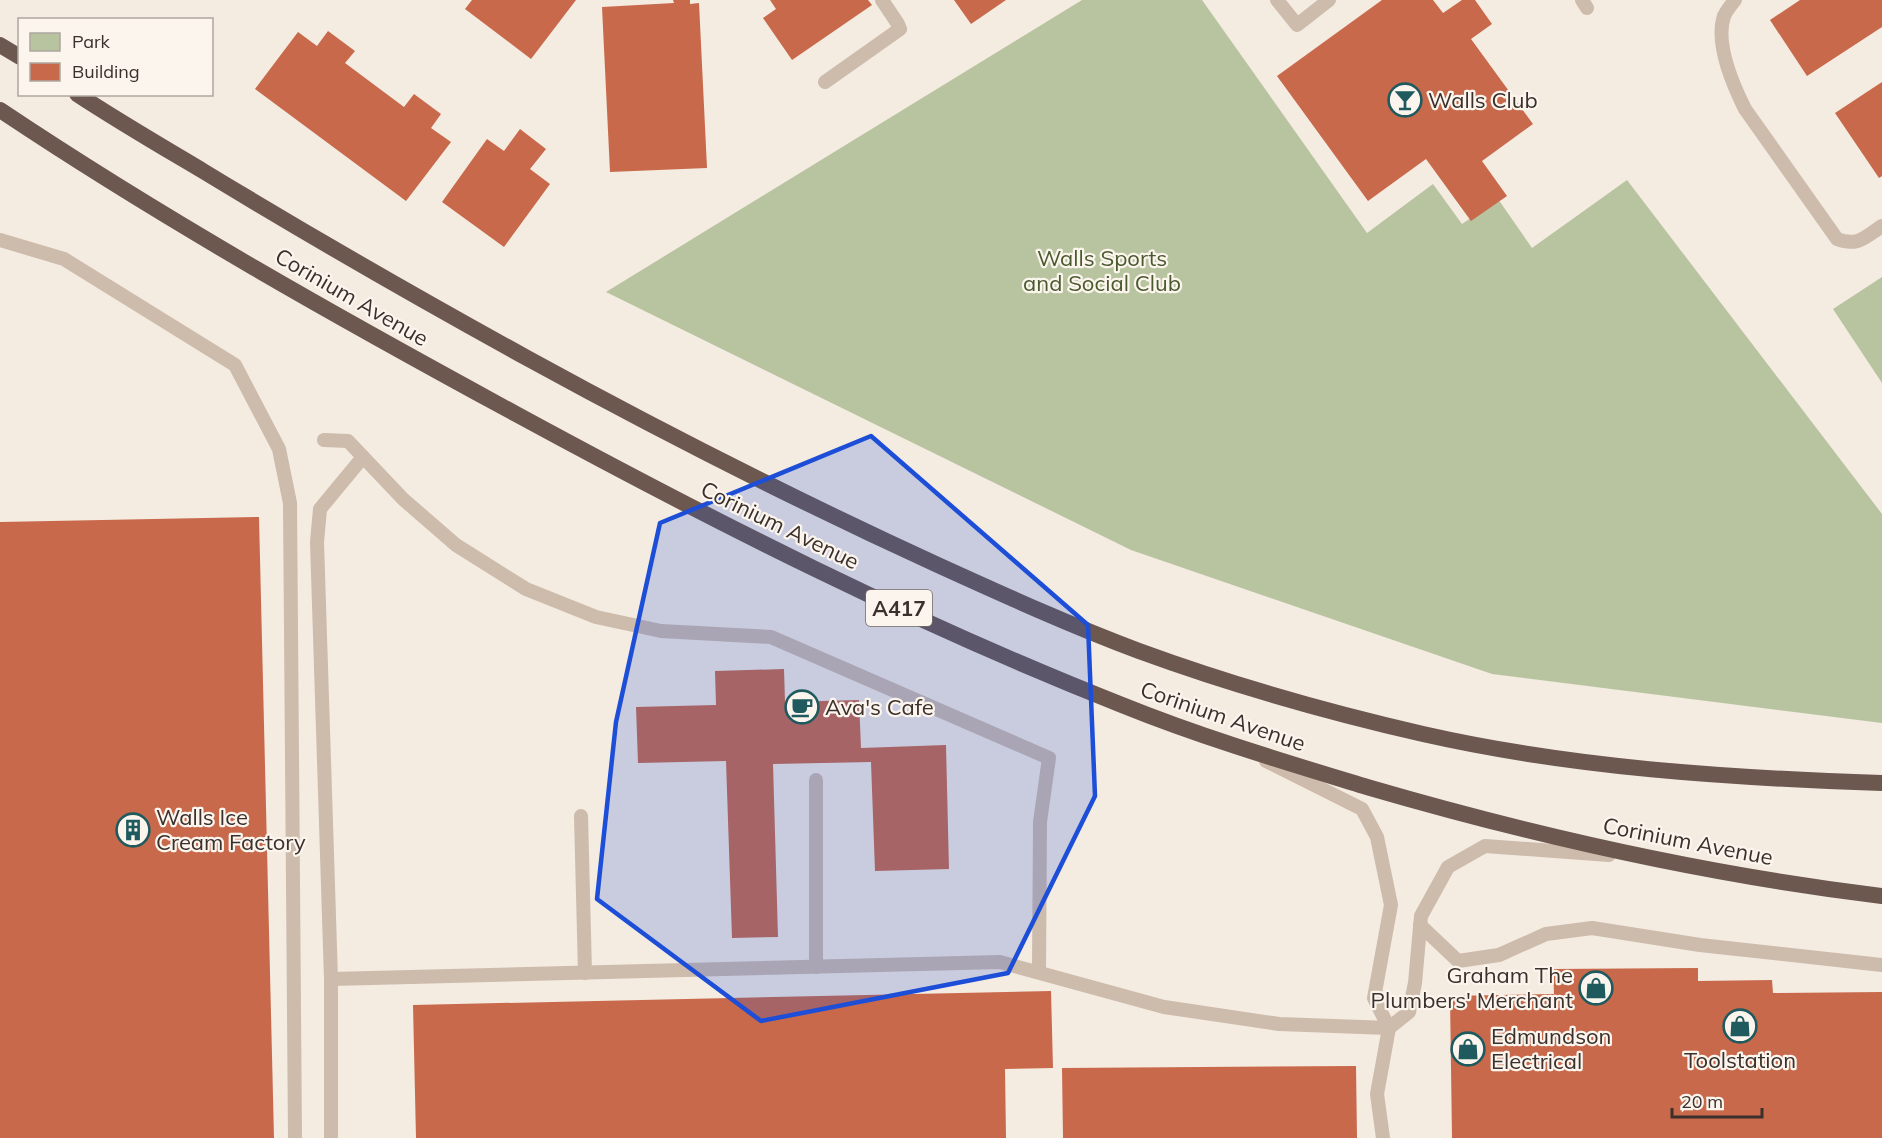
<svg xmlns="http://www.w3.org/2000/svg" width="1882" height="1138" font-family="Mulish,sans-serif">
	<style>
		.green { fill: #b8c4a0 }
		.building { fill: #c8694b }
		.lines { fill: none; stroke-linecap: round; stroke-linejoin: round }
		.service { stroke: #cdbbac; stroke-width: 14 }
		.trunk { stroke: #6c584f; stroke-width: 16 }
		.marked { fill: #1d4ed8; fill-opacity: 0.2; stroke: #1d4ed8; stroke-width: 4.5; stroke-linejoin: round }
		.labels { text-anchor: middle; dominant-baseline: central; stroke-width: 4.5; stroke-linejoin: round; paint-order: stroke }
		.shield { fill: #fbf5ee; stroke: #756b66; stroke-width: 1.5 }
		.shield-label { font-size: 21px; font-weight: bold; fill: #3b302b }
		.poi-label { font-size: 22px; fill: #3b302b; stroke: #fbf5ee; text-anchor: start }
		.park-label { font-size: 22px; fill: #4a5a2e; stroke: #fbf5ee }
		.street-label { font-size: 22px; fill: #3b302b; stroke: #fbf5ee }
	</style>
	<rect width="100%" height="100%" fill="#f4ebe1"/>
	<g class="green">
		<path d="M1082 0H1202L1367 233 1433 184 1462 224 1498 199 1532 248 1627 180 1882 514V723L1492 674 1131 550 606 292Z"/>
		<path d="M1882 277V383L1833 309Z"/>
	</g>
	<g class="building">
		<path d="M472 0H576L531 59 465 9Z"/>
		<path d="M673 0H690V4L699 3 707 168 610 172 602 7 674 3Z"/>
		<path d="M770 0H868L872 5 792 60 763 18 776 9Z"/>
		<path d="M954 0H1006L971 24Z"/>
		<path d="M1382 0H1433L1443 13 1462 0H1475L1492 24 1471 39 1533 124 1482 161 1507 196 1471 221 1426 159 1368 201 1277 76Z"/>
		<path d="M1800 0H1882V27L1807 76 1770 20Z"/>
		<path d="M328 31 355 51 345 63 404 107 414 94 441 114 431 128 451 142 406 201 255 89 298 32 317 46Z"/>
		<path d="M1882 82V176L1879 178 1835 113Z"/>
		<path d="M520 129 546 149 530 169 550 184 504 247 442 202 487 139 504 151Z"/>
		<path d="M259 517 274 1138H0V522Z"/>
		<path d="M784 669 785 702 859 700 861 748 946 745 949 869 875 871 871 762 773 764 778 937 732 938 726 761 638 763 636 707 716 705 715 671Z"/>
		<path d="M1698 968V981L1772 980 1773 993 1882 992V1138H1452L1450 996 1554 994 1553 969Z"/>
		<path d="M1051 991 1053 1068 1005 1069 1006 1138H416L413 1005Z"/>
		<path d="M1356 1066 1357 1138H1063L1062 1068Z"/>
	</g>
	<g class="lines">
		<g class="service">
			<path d="M1277 0 1297 25 1329 0"/>
			<path d="M1582 0 1587 8"/>
			<path d="M1735 0C1731 5 1727 10 1724 16 1715 43 1733 85 1745 109L1837 239C1858 247 1865 237 1882 226"/>
			<path d="M825 82 900 29 898 24 882 0"/>
			<path d="M0 240 64 259 235 365 279 449 290 503 295 1138"/>
			<path d="M324 440 348 441 403 499 456 545 526 589 596 617 661 631 771 637 1049 758 1040 822 1039 972"/>
			<path d="M1266 761 1362 809 1377 837 1391 905 1374 998 1389 1028 1409 1012 1415 983 1421 916 1448 867 1485 846 1609 855"/>
			<path d="M816 780V967"/>
			<path d="M581 816 585 973"/>
			<path d="M1420 925 1458 961 1499 955 1546 934 1592 928 1700 945 1882 965"/>
			<path d="M331 979 1000 962 1164 1007 1279 1024 1389 1028 1377 1094 1383 1138"/>
			<path d="M331 1138V979L317 542 320 509 363 457"/>
		</g>
		<g class="trunk">
			<path d="M0 45 20 57"/>
			<path d="M77 94C118 121 161 146 203 171 310 236 418 298 527 358 662 432 800 502 940 566 1006 596 1072 626 1139 651 1232 685 1327 712 1423 734 1573 768 1729 778 1882 783"/>
			<path d="M0 110C166 221 341 319 516 414 713 521 914 623 1122 705 1201 737 1285 762 1367 787 1535 836 1707 875 1882 896"/>
		</g>
	</g>
	<path class="marked" d="M871 436 1088 625 1095 796 1008 973 761 1021 597 899 616 722 660 523Z"/>
	<defs>
		<symbol id="bar-ring" viewBox="-11 -11 22 22"><circle r="9.5" fill="#fbf5ee" stroke="#1f5a5e" stroke-width="1.5"/><path d="M-6-5H6L.8 .8V4.5H3.5V6h-7V4.5H-.8V.8Z" fill="#1f5a5e"/></symbol>
		<symbol id="cafe-ring" viewBox="-11 -11 22 22"><circle r="9.5" fill="#fbf5ee" stroke="#1f5a5e" stroke-width="1.5"/><path d="M-5.5-4.5H6V0H3Q3 3.5 0 3.5H-2.5Q-5.5 3.5-5.5 0ZM3-3.2v2h1.7v-2ZM-6 4.5H4V6H-6Z" fill="#1f5a5e"/></symbol>
		<symbol id="building-ring" viewBox="-11 -11 22 22"><circle r="9.5" fill="#fbf5ee" stroke="#1f5a5e" stroke-width="1.5"/><path d="M-4-6H4V6H1V3H-1V6H-4ZM-2.5-4.3h1.7v1.8h-1.7ZM.8-4.3h1.7v1.8H.8ZM-2.5-1h1.7V.8h-1.7ZM.8-1h1.7V.8H.8Z" fill="#1f5a5e"/></symbol>
		<symbol id="shop-ring" viewBox="-11 -11 22 22"><circle r="9.5" fill="#fbf5ee" stroke="#1f5a5e" stroke-width="1.5"/><path d="M-5-2.5h2.3a2.7 3.5 0 0 1 5.4 0H5L5.5 6h-11ZM-1.5-2.5h3a1.5 2.3 0 0 0-3 0Z" fill="#1f5a5e"/></symbol>
	</defs>
	<g fill-rule="evenodd">
		<use href="#bar-ring" x="1386" y="81" width="38" height="38"/>
		<use href="#cafe-ring" x="783" y="688" width="38" height="38"/>
		<use href="#building-ring" x="114" y="811" width="38" height="38"/>
		<use href="#shop-ring" x="1577" y="969" width="38" height="38"/>
		<use href="#shop-ring" x="1721" y="1007" width="38" height="38"/>
		<use href="#shop-ring" x="1449" y="1030" width="38" height="38"/>
	</g>
	<g class="labels">
		<rect class="shield" x="866" y="590" width="66" height="36" rx="4.5"/>
		<g class="shield-label">
			<text x="899" y="608">A417</text>
		</g>
		<g class="poi-label">
			<text x="1428" y="100">Walls Club</text>
			<text x="825" y="707">Ava's Cafe</text>
			<text x="156" y="817">Walls Ice<tspan x="156" dy="25">Cream Factory</tspan></text>
			<text x="1573" y="975" text-anchor="end">Graham The<tspan x="1573" dy="25">Plumbers' Merchant</tspan></text>
			<text x="1491" y="1036">Edmundson<tspan x="1491" dy="25">Electrical</tspan></text>
			<text x="1740" y="1060" text-anchor="middle">Toolstation</text>
		</g>
		<g class="park-label">
			<text x="1102" y="258">Walls Sports<tspan x="1102" dy="25">and Social Club</tspan></text>
		</g>
		<g class="street-label">
			<text transform="translate(352 297) rotate(30)">Corinium Avenue</text>
			<text transform="translate(780 525) rotate(26)">Corinium Avenue</text>
			<text transform="translate(1223 716) rotate(19)">Corinium Avenue</text>
			<text transform="translate(1688 841) rotate(11)">Corinium Avenue</text>
		</g>
	</g>
	<rect x="18" y="18" width="195" height="78" fill="#fbf5ee" stroke="#aea6a0" stroke-width="1.5"/>
	<rect x="30" y="33" width="30" height="18" fill="#b8c4a0" stroke="#aea6a0" stroke-width="1.5"/>
	<text x="72" y="48" font-size="18" fill="#3b302b">Park</text>
	<rect x="30" y="63" width="30" height="18" fill="#c8694b" stroke="#aea6a0" stroke-width="1.5"/>
	<text x="72" y="78" font-size="18" fill="#3b302b">Building</text>
	<path d="M1672 1108v9h90v-9" fill="none" stroke="#3b302b" stroke-width="3"/>
	<text x="1681" y="1108" font-size="18" fill="#3b302b" stroke="#fbf5ee" stroke-width="4.5" paint-order="stroke">20 m</text>
</svg>
